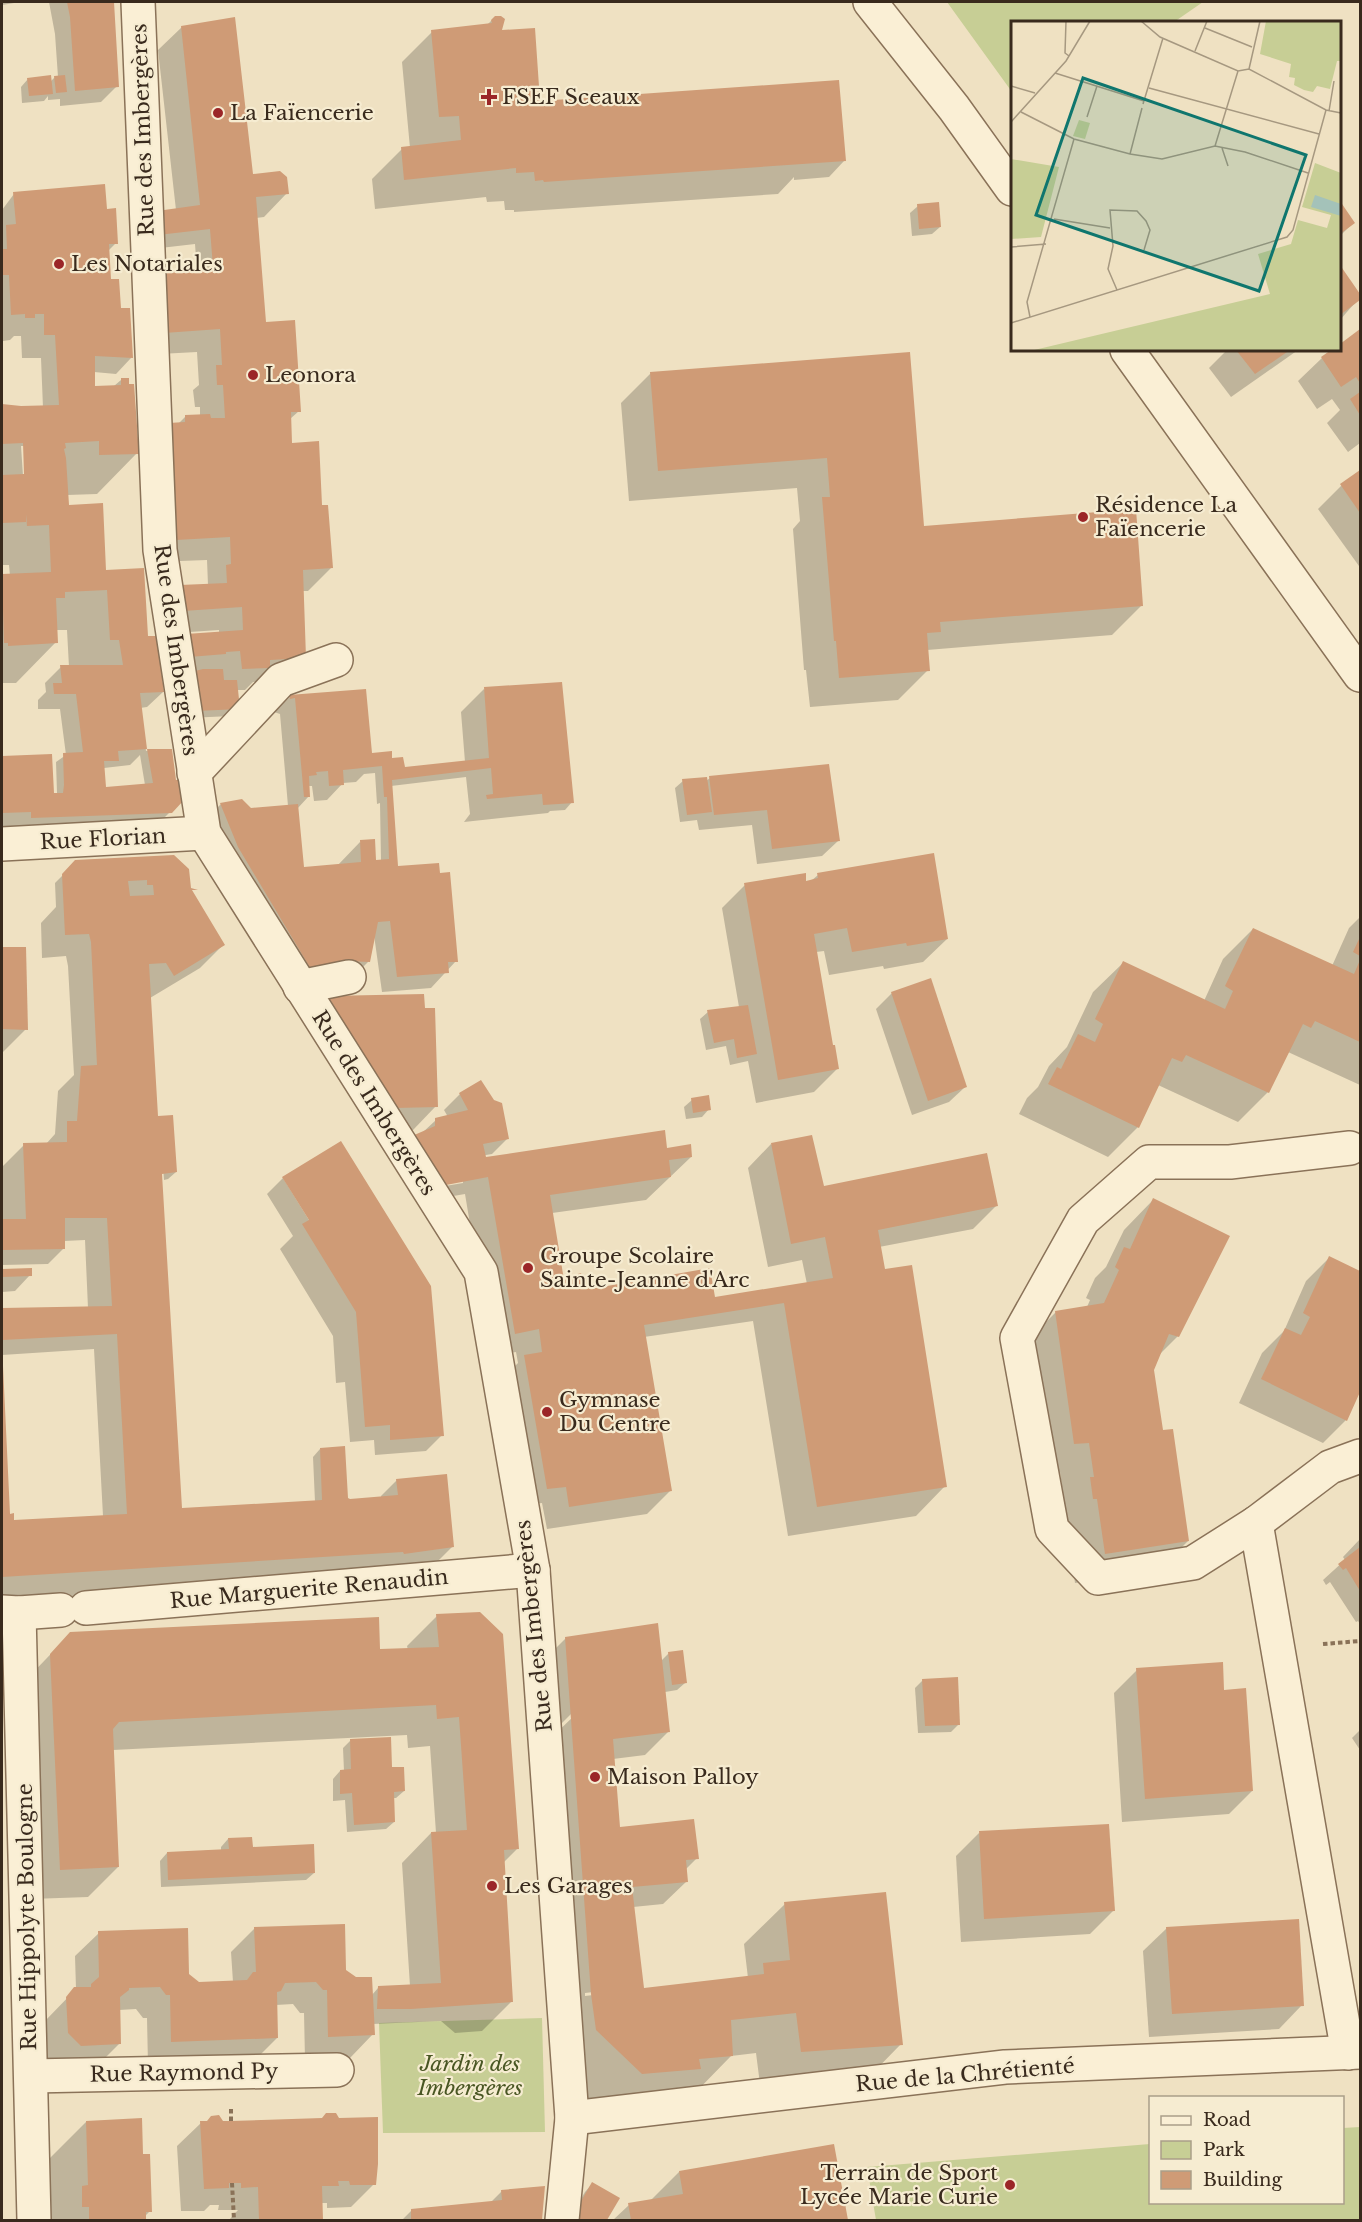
<svg xmlns="http://www.w3.org/2000/svg" width="1362" height="2222" font-family="'Libre Baskerville',serif">
	<style>
		.green { fill: #c7ce95 }
		.shadow { fill: #0003; fill-rule: evenodd }
		.building { fill: #cf9b76; fill-rule: evenodd }
		.lines { fill: none; stroke-linecap: round; stroke-linejoin: round }
		.minor-casing { stroke: #8a7258; stroke-width: 36 }
		.path { stroke: #8a7258; stroke-width: 4; stroke-dasharray: 4.5 3; stroke-linecap: butt }
		.minor { stroke: #faefd5; stroke-width: 33 }
		.poi-dot { fill: #9b2628; stroke: #f6ecd1; stroke-width: 2 }
		.labels { text-anchor: middle; dominant-baseline: central; stroke-width: 4.5; stroke-linejoin: round; paint-order: stroke }
		.poi-label { font-size: 21px; fill: #392a1d; stroke: #f6ecd1; text-anchor: start }
		.street-label { font-size: 21px; fill: #392a1d; stroke: #f6ecd1 }
		.park-label { font-size: 21px; font-style: italic; fill: #495623; stroke: #f6ecd1 }
		.inset-road { fill: none; stroke: #a69880; stroke-width: 1.5 }
		.view { fill: #0f766e; fill-opacity: 0.15; stroke: #0f766e; stroke-width: 3 }
		.inset-edge { fill: none; stroke: #392a1d; stroke-width: 3 }
	</style>
	<rect width="100%" height="100%" fill="#efe1c2"/>
	<g class="green">
		<path d="M947 2H1203L1174 22H1012V92Z"/>
		<path d="M542 2018 545 2132 383 2133 379 2023Z"/>
		<path d="M1360 2127V2220H876L867 2167 1150 2144V2202H1342L1343 2128Z"/>
	</g>
	<g class="shadow">
		<path d="M2 2H20L2 5Z"/>
		<path d="M49 2H113L117 86 101 102 60 106V99L48 100V96L44 101 22 103 21 87 28 79 50 82 55 77H58L55 34Z"/>
		<path d="M495 17 500 32 536 102 844 161 829 177 794 180V177L778 194 514 212V210H505L504 201 487 202 486 197 375 209 372 179 402 149 410 148 402 62 432 32 487 25Z"/>
		<path d="M182 27 252 176 287 193 264 217 256 218 265 324 299 411 290 419 291 445 321 506 331 568 308 591H302L305 657 282 681 253 682 245 690H237L231 716 188 718 166 680 219 633V630L160 634 208 585 207 560 153 562 178 424 185 417 200 416V407H195L193 390 199 385 197 352 141 355 197 271 195 244 143 250 176 210 158 50Z"/>
		<path d="M14 194 105 208 116 243 108 251 109 281 119 310 131 358 116 374 94 372V387L114 386 121 380 137 453 97 494 67 495V507L147 640 163 692 147 707 140 708 146 751 171 750 175 782 182 800 162 820 2 828V758L51 755 50 794 57 793 56 762 66 755 60 709H38V700L46 692 45 683 61 667H69L67 630H56V642L16 683H2V576H10L9 565H2V406L43 408 41 358H22L21 336H14L10 340 3 341 2 210ZM21 446H24L27 491H24ZM140 755 145 785 102 789 104 768 130 765Z"/>
		<path d="M1340 204 1353 223 1340 236Z"/>
		<path d="M918 206 940 227 932 234 912 236 910 213Z"/>
		<path d="M1340 268 1360 297 1340 320Z"/>
		<path d="M1360 331V443L1348 452 1327 423 1340 410 1332 399 1317 409 1298 381 1322 358 1334 350H1340V346Z"/>
		<path d="M1227 350H1298L1231 397 1209 368Z"/>
		<path d="M909 353 922 527 1142 605 1112 635 927 650 928 670 898 700 810 707 806 670H804L793 529 800 521 797 488 629 501 621 403 651 373Z"/>
		<path d="M1360 472V564L1359 566 1318 509 1341 486Z"/>
		<path d="M484 689 572 802 565 810 550 811 548 813 464 822 470 814 466 777 391 786 394 868 438 875 456 961 431 988 382 992 374 935 368 962 345 985 318 984 198 827 221 804 251 810 288 806 280 714 274 712 290 697 365 691 371 756 391 759 404 769 465 762 461 712ZM375 773 377 804 380 803 381 861 375 862 360 842 337 866 302 869 297 809 309 796 308 786H312L314 801 327 800 343 783 356 782 364 774Z"/>
		<path d="M710 778 838 841 822 856 757 864 752 825 699 830 697 820 680 822 675 788 683 781H706Z"/>
		<path d="M173 857 190 892 223 945 200 968 150 998 157 1118 176 1172 168 1179 164 1180 161 1136H158L180 1510 315 1502 313 1457 320 1449 344 1500 381 1498V1496L397 1480 452 1547 436 1563 338 1570 329 1578 118 1597 2 1604V1367L9 1515 13 1521 103 1516 94 1349 2 1355V1310L88 1308 85 1240 64 1241V1248L48 1264 2 1265V1167L24 1145 46 1144 55 1134 58 1091 74 1075 68 966 66 956 42 958 41 923 56 907 55 883 71 867Z"/>
		<path d="M818 875 947 939 923 962 884 969 883 966 829 975 824 951 816 952 832 1047 837 1069 814 1092 756 1103 748 1061 730 1065 726 1046 706 1050 700 1019 708 1012 739 1007 722 908 745 885 805 882 811 881Z"/>
		<path d="M1360 917V1085L1288 1052 1268 1092 1238 1122 1158 1085 1138 1127 1108 1157 1019 1114 1027 1098 1038 1087 1049 1066 1067 1047 1093 992 1123 963 1204 1001 1223 959 1253 929 1332 966 1349 928Z"/>
		<path d="M2 949H25L26 1029 3 1052H2Z"/>
		<path d="M892 993 965 1087 949 1102 912 1115 876 1009Z"/>
		<path d="M328 997 423 1009 436 1106 413 1130 371 1131 305 1020Z"/>
		<path d="M460 1094 508 1138 492 1154 480 1156 481 1159 666 1149 691 1157 646 1200 552 1213 563 1282 588 1291 710 1300 807 1284 802 1260 768 1267 748 1168 771 1144 823 1188 997 1205 973 1229 879 1247 884 1269 945 1486 916 1516 788 1536 753 1321 644 1337 670 1491 647 1514 547 1529 542 1503 532 1504 509 1372 518 1363 516 1352 492 1356 465 1194 430 1200 422 1133 436 1120 448 1117 444 1110ZM463 1180V1183L439 1187 438 1184Z"/>
		<path d="M692 1100 709 1109 702 1117 686 1119 684 1107Z"/>
		<path d="M283 1178 442 1435 426 1451 375 1455 374 1440 350 1442 345 1382 336 1383 333 1336 280 1249 293 1236 267 1194Z"/>
		<path d="M1153 1200 1178 1336 1158 1356 1153 1370 1162 1432 1188 1541 1158 1571 1075 1583 1060 1472 1045 1473 1026 1342 1056 1312 1087 1307 1090 1300 1086 1298 1095 1278 1106 1267 1124 1230Z"/>
		<path d="M1329 1258 1360 1272V1389L1346 1420 1323 1443 1239 1403 1262 1353 1284 1331 1306 1281Z"/>
		<path d="M30 1270V1275L15 1291 2 1292V1271Z"/>
		<path d="M1360 1539V1624L1358 1621 1356 1622 1330 1582 1326 1585 1323 1580 1345 1560 1343 1557Z"/>
		<path d="M437 1616 517 1849 503 1863 512 2001 482 2031 455 2033 441 2021 373 2024V2034L350 2058 305 2059 304 2013H300L293 2004 276 2005 277 2038 254 2061 148 2065 147 2018H143L136 2009 119 2010 120 2043 97 2066 57 2068 45 2057 44 2022 76 1989 75 1956 99 1933 187 1975 198 1983 233 1982 231 1952 255 1928 345 1971 372 1995 378 1988 410 1986 402 1863 431 1833H436L430 1746 408 1748 407 1735 113 1750 118 1867 88 1897 31 1899 21 1685 70 1634 379 1651 408 1650 407 1646Z"/>
		<path d="M566 1638 661 1661 669 1653 685 1683 677 1690 665 1692 669 1731 645 1755 613 1759 619 1829 697 1858 685 1870 687 1881 663 1904 633 1907 640 1990 748 1978 744 1944 785 1904 901 2044 861 2085 761 2092 756 2053 731 2056 692 2096 602 2114 556 2071 548 1741 577 1713 575 1710 555 1730 550 1654ZM619 1989V1992L585 1996V1993Z"/>
		<path d="M1137 1670 1252 1791 1229 1814 1122 1822 1114 1693Z"/>
		<path d="M923 1680 959 1724 951 1732 918 1733 915 1688Z"/>
		<path d="M1360 1730V1750L1352 1738Z"/>
		<path d="M350 1741 391 1769 404 1791 396 1798H392L394 1822 386 1829 347 1832 345 1800 333 1801V1779L340 1771H344L343 1748Z"/>
		<path d="M979 1833 1113 1911 1090 1934 961 1942 956 1856Z"/>
		<path d="M228 1839 252 1849 314 1873 306 1880 161 1887 160 1861 167 1853 221 1850V1847Z"/>
		<path d="M1167 1928 1302 2005 1279 2029 1149 2037 1143 1951Z"/>
		<path d="M86 2122 142 2156 150 2211 144 2217V2220H48L46 2162Z"/>
		<path d="M223 2122 374 2184 351 2207 327 2208V2203H321L322 2220H229L238 2210H218L219 2205H210L204 2211H181L177 2146 201 2123Z"/>
		<path d="M833 2145 846 2220H613L629 2205 650 2201 679 2172Z"/>
		<path d="M592 2184 607 2218 605 2220H572L574 2211 585 2192Z"/>
		<path d="M543 2188 540 2220H402L411 2211 491 2202 502 2191Z"/>
	</g>
	<g class="building">
		<path d="M67 2H114L119 87 75 91 70 17Z"/>
		<path d="M495 16H501L505 19 502 30 535 28 540 101 839 80 846 161 544 182 543 180 535 181 534 172 516 173V168L404 180 401 147 461 140 459 116 439 117 431 30 492 23 491 20Z"/>
		<path d="M235 17 253 174 280 171 287 177 289 194 256 197 266 322 295 320 301 412H291L292 443 319 441 322 505H328L333 568 303 570 306 658 270 660V668L242 669 240 651 226 652V654L189 657 186 634 243 630 242 607 183 611 180 585 227 583 226 565 231 564 230 537 176 540 169 423 185 422V415L210 414 211 418H225L223 385H217L216 365H222L220 329 164 333 161 273 213 267 210 229 158 235 157 211 200 205 181 26Z"/>
		<path d="M51 75 53 94 29 96 27 78Z"/>
		<path d="M65 75 67 92 56 93 54 76Z"/>
		<path d="M105 184 107 209 116 208 118 244H109L111 279H119L121 308H130L133 358 95 356V386L121 385V378H129V384H134L139 454 99 455V441L65 443 66 448 64 449 66 458 69 505 103 503 106 570 144 568 148 636H157L164 692 140 693 147 749H172L176 780H180L183 801 172 813 31 818V812L2 813V756L52 754 54 793H63L64 785 63 753 83 752 76 694H54L53 683H62L60 665H123L119 640H110L107 590 65 592V598H56L58 643 8 646V643H4L2 574 51 572 49 525 27 526 26 514V522L2 523V475L24 474 23 443 2 444V404L21 406 59 405 55 335H44V314H35V318H25V314L11 315 9 275H2V249H7L6 225 16 224 13 192ZM147 749 153 783 106 787 104 761H119L118 751Z"/>
		<path d="M1340 201 1355 223 1340 234Z"/>
		<path d="M939 202 941 227 919 229 917 204Z"/>
		<path d="M1340 265 1360 294V300L1340 315Z"/>
		<path d="M1360 329V383L1356 377 1341 387 1321 357 1331 350H1340V344Z"/>
		<path d="M1236 350H1290L1255 374Z"/>
		<path d="M910 352 924 526 1136 509 1143 606 940 622 941 632 927 633 930 671 839 678 836 641H834L822 497H830L827 458 658 471 650 372Z"/>
		<path d="M1360 392V415L1350 399Z"/>
		<path d="M1360 470V513L1340 484Z"/>
		<path d="M203 669H223L224 680H237L240 709 196 711 191 672Z"/>
		<path d="M562 682 574 803 543 805 542 794 487 799 486 795 493 794 491 768 392 780 398 866 439 863 440 873 450 872 458 962H448L449 973 397 977 390 921 378 922 370 962 343 961 312 971 238 847 220 803 242 799 251 808 298 804 304 867 361 862 360 840 375 839 376 860 389 859 387 797H384L382 766 343 770 344 785 329 786 328 771 316 772 317 775 309 776 310 797H304L295 698 290 699 289 695 366 689 372 753 392 751V758L403 757 405 767 489 758 484 687Z"/>
		<path d="M829 764 840 841 772 849 767 810 714 815 709 776Z"/>
		<path d="M707 777 712 812 687 815 682 779Z"/>
		<path d="M934 853 948 939 907 946 906 943 852 952 847 928 814 934 833 1045H835L839 1069 778 1080 744 883 806 873V881L818 878 817 873Z"/>
		<path d="M174 855 189 869 191 888 198 890H192L225 945 174 976 166 963 149 964 158 1116 173 1115 177 1172 162 1174 182 1508 322 1500 320 1448 345 1446 348 1498 350 1499 398 1495 396 1479 447 1474 454 1547 404 1554 403 1552 2 1577V1366H3L10 1514 14 1513V1520L127 1514 117 1334 2 1340V1308L112 1306 107 1218H65V1249L2 1250V1219H26L23 1143 67 1142V1121H77L81 1066 97 1065 91 942 89 934 65 935 62 874 75 860ZM147 880V885H153L154 895 130 896 128 881Z"/>
		<path d="M1253 928 1354 974 1360 960V1042L1315 1021 1311 1028 1303 1024 1269 1093 1186 1055 1182 1062 1172 1058 1139 1128 1048 1084 1057 1067 1061 1069 1078 1034 1095 1042 1103 1024 1095 1019 1123 961 1225 1009 1233 991 1225 986Z"/>
		<path d="M1360 937V956L1353 952Z"/>
		<path d="M2 947H26L28 1030 2 1029Z"/>
		<path d="M931 978 967 1087 928 1101 891 992Z"/>
		<path d="M424 994 425 1008H435L438 1107 395 1108 328 996Z"/>
		<path d="M748 1005 757 1054 737 1058 734 1039 714 1043 707 1010Z"/>
		<path d="M481 1080 494 1100 502 1103 509 1139 483 1144 486 1157 665 1130 667 1148 691 1144 692 1157 669 1160 671 1177 550 1195 564 1280 579 1277 578 1274 581 1273 582 1276H587L590 1289 710 1268 715 1297 833 1278 825 1237 791 1244 771 1143 812 1135 824 1186 987 1153 998 1206 878 1230 885 1269 912 1265 947 1487 817 1507 784 1303 644 1325 672 1491 569 1507 566 1487 547 1489 524 1355 542 1352 539 1329 515 1334 488 1177 446 1185 437 1178 412 1136 435 1126V1118L468 1110 459 1093Z"/>
		<path d="M709 1095 711 1110 693 1113 691 1098Z"/>
		<path d="M341 1141 431 1286 444 1436 390 1440V1425L365 1427 356 1312 302 1224 309 1220 282 1177Z"/>
		<path d="M1153 1198 1230 1236 1179 1337 1169 1334 1154 1370 1163 1430 1173 1429 1189 1541 1105 1554 1097 1499H1093L1090 1477H1094L1089 1443 1074 1444 1055 1311 1104 1303 1119 1270 1115 1267 1124 1247 1130 1249Z"/>
		<path d="M1329 1256 1360 1271V1392L1347 1421 1261 1379 1285 1328 1301 1335 1310 1317 1303 1313Z"/>
		<path d="M32 1268V1276L2 1277V1269Z"/>
		<path d="M1360 1547V1591L1346 1568 1343 1570 1338 1564Z"/>
		<path d="M480 1612 503 1634 519 1849 504 1850 513 2002 411 2009H377L378 1986 441 1983 431 1832 467 1830 459 1717 437 1719 436 1705 119 1722 113 1729 119 1867 60 1870 50 1654 70 1632 379 1617 380 1649 439 1647 436 1614Z"/>
		<path d="M658 1623 670 1732 613 1739 620 1827 694 1819 699 1859 686 1860 688 1882 632 1887 644 1988 764 1974 763 1963 790 1960 784 1902 886 1892 903 2045 801 2052 796 2013 731 2020 733 2056 699 2059 701 2069 642 2074 596 2030 591 1994 565 1637Z"/>
		<path d="M683 1650 687 1683 672 1685 668 1652Z"/>
		<path d="M1223 1662 1224 1690 1246 1688 1253 1791 1145 1799 1136 1668Z"/>
		<path d="M958 1677 960 1725 925 1726 922 1679Z"/>
		<path d="M391 1737 392 1767H404L405 1791 394 1792 395 1822 354 1825 352 1793 340 1794V1770L351 1769 350 1739Z"/>
		<path d="M1109 1824 1115 1911 984 1919 979 1831Z"/>
		<path d="M252 1837 253 1847 314 1844 315 1873 168 1880 167 1852 229 1849 228 1838Z"/>
		<path d="M1299 1919 1304 2006 1172 2014 1166 1927Z"/>
		<path d="M345 1924 346 1970 356 1977H372L375 2035 328 2037 327 1990H323L316 1982 285 1983 281 1991 277 1992 278 2038 171 2042 170 1995H166L160 1987 129 1988V1990L120 1997 121 2044 81 2046 68 2033 66 1997 74 1987H91V1984L99 1977 98 1931 188 1928 189 1974 199 1982 247 1980 253 1972H256L254 1927Z"/>
		<path d="M326 2113H336L339 2118 378 2117V2164L376 2185H350L349 2181H338L339 2186H322L323 2220H259L258 2187 241 2188V2183H229V2188L204 2189 200 2121H207L211 2116 219 2115 223 2121H231L322 2118Z"/>
		<path d="M142 2118 143 2154H150L152 2212H146V2220H89V2207H82V2186L88 2185 86 2121Z"/>
		<path d="M834 2144 848 2220H631L628 2203 683 2194 679 2171Z"/>
		<path d="M592 2182 620 2198 607 2220H578L580 2203Z"/>
		<path d="M545 2186 542 2220H411V2209L502 2200 501 2190Z"/>
	</g>
	<g class="lines">
		<defs>
			<g id="minor">
				<path d="M138 2 160 550 204 833 481 1272 533 1570 572 2118 562 2220"/>
				<path d="M870 2 954 108 1012 189"/>
				<path d="M1127 350 1360 675"/>
				<path d="M194 773 281 680 336 660"/>
				<path d="M2 844 204 833"/>
				<path d="M300 987 349 977"/>
				<path d="M1350 1148 1230 1162H1149L1083 1220 1017 1338 1052 1529 1098 1578 1193 1563 1256 1523 1330 1467 1360 1456"/>
				<path d="M1256 1523 1348 2053"/>
				<path d="M86 1608 533 1570"/>
				<path d="M2 1612 19 1613 61 1610"/>
				<path d="M19 1613 34 2220"/>
				<path d="M31 2076 337 2070"/>
				<path d="M572 2118 1005 2067 1360 2052"/>
			</g>
		</defs>
		<use href="#minor" class="minor-casing"/>
		<g class="path">
			<path d="M1323 1644 1360 1641"/>
			<path d="M231 2109V2121"/>
			<path d="M232 2183 234 2220"/>
		</g>
		<use href="#minor" class="minor"/>
	</g>
	<g class="poi-dot">
		<path d="M486 88h6v6h6v6h-6v6h-6v-6h-6v-6h6z"/>
		<circle cx="218" cy="113" r="6"/>
		<circle cx="59" cy="264" r="6"/>
		<circle cx="253" cy="375" r="6"/>
		<circle cx="1083" cy="517" r="6"/>
		<circle cx="528" cy="1268" r="6"/>
		<circle cx="547" cy="1412" r="6"/>
		<circle cx="595" cy="1777" r="6"/>
		<circle cx="492" cy="1886" r="6"/>
		<circle cx="1010" cy="2185" r="6"/>
	</g>
	<g class="labels">
		<g class="poi-label">
			<text x="502" y="97">FSEF Sceaux</text>
			<text x="230" y="113">La Faïencerie</text>
			<text x="71" y="264">Les Notariales</text>
			<text x="265" y="375">Leonora</text>
			<text x="1095" y="505">Résidence La<tspan x="1095" dy="24">Faïencerie</tspan></text>
			<text x="540" y="1256">Groupe Scolaire<tspan x="540" dy="24">Sainte-Jeanne d'Arc</tspan></text>
			<text x="559" y="1400">Gymnase<tspan x="559" dy="24">Du Centre</tspan></text>
			<text x="607" y="1777">Maison Palloy</text>
			<text x="504" y="1886">Les Garages</text>
			<text x="998" y="2173" text-anchor="end">Terrain de Sport<tspan x="998" dy="24">Lycée Marie Curie</tspan></text>
		</g>
		<g class="street-label">
			<text transform="translate(143 130) rotate(-92)">Rue des Imbergères</text>
			<text transform="translate(176 650) rotate(82)">Rue des Imbergères</text>
			<text transform="translate(103 839) rotate(-3)">Rue Florian</text>
			<text transform="translate(374 1103) rotate(58)">Rue des Imbergères</text>
			<text transform="translate(309 1589) rotate(-5)">Rue Marguerite Renaudin</text>
			<text transform="translate(534 1626) rotate(-96)">Rue des Imbergères</text>
			<text transform="translate(27 1917) rotate(-91)">Rue Hippolyte Boulogne</text>
			<text transform="translate(184 2073) rotate(-1)">Rue Raymond Py</text>
			<text transform="translate(965 2075) rotate(-5)">Rue de la Chrétienté</text>
		</g>
		<g class="park-label">
			<text x="470" y="2064">Jardin des<tspan x="470" dy="24">Imbergères</tspan></text>
		</g>
	</g>
	<g transform="translate(1011 21)">
		<rect width="330" height="330" fill="#efe1c2"/>
		<path d="M255 0H330V40H326L319 68 306 65 302 71 293 69 283 64 284 57 278 56 280 43 249 33ZM68 99 79 102 74 118 62 115ZM0 138 48 146 30 216 0 218ZM304 142 330 152V330H19L259 273 247 233 280 223 287 199 316 207 320 194 291 186Z" fill="#c7ce95"/>
		<path d="M304 174 330 183V195L300 186Z" fill="#a4c2b9"/>
		<path class="inset-road" d="M55 0 54 32 58 35M130 0 149 16 227 50 238 48 315 89 330 92M194 7 241 26M184 30 196 0M238 48 249 0M44 52 133 80M0 65 24 72M138 67 308 113M132 83 152 17M318 90 323 60M10 91 63 118 119 133 151 138 204 125 234 131 297 152M76 96 86 65M0 101 55 40 79 0M204 125 227 50M211 127 217 145M119 133 131 87M43 198 99 207M0 226 35 223M106 269 97 248 102 225 99 189 126 190 135 200 139 209 133 229M19 296 16 281 63 118M0 302 276 216 282 209 315 89"/>
		<path class="view" d="M72 57 295 134 248 270 25 194Z"/>
		<rect width="330" height="330" class="inset-edge"/>
	</g>
	<rect width="1362" height="2222" fill="none" stroke="#392a1d" stroke-width="6"/>
	<rect x="1149" y="2096" width="195" height="108" fill="#f6ecd1" stroke="#aa9e89" stroke-width="1.5"/>
	<rect x="1161" y="2116" width="30" height="9" fill="#faefd5" stroke="#aa9e89" stroke-width="1.5"/>
	<text x="1203" y="2126" font-size="18" fill="#392a1d">Road</text>
	<rect x="1161" y="2141" width="30" height="18" fill="#c7ce95" stroke="#aa9e89" stroke-width="1.5"/>
	<text x="1203" y="2156" font-size="18" fill="#392a1d">Park</text>
	<rect x="1161" y="2171" width="30" height="18" fill="#cf9b76" stroke="#aa9e89" stroke-width="1.5"/>
	<text x="1203" y="2186" font-size="18" fill="#392a1d">Building</text>
</svg>
